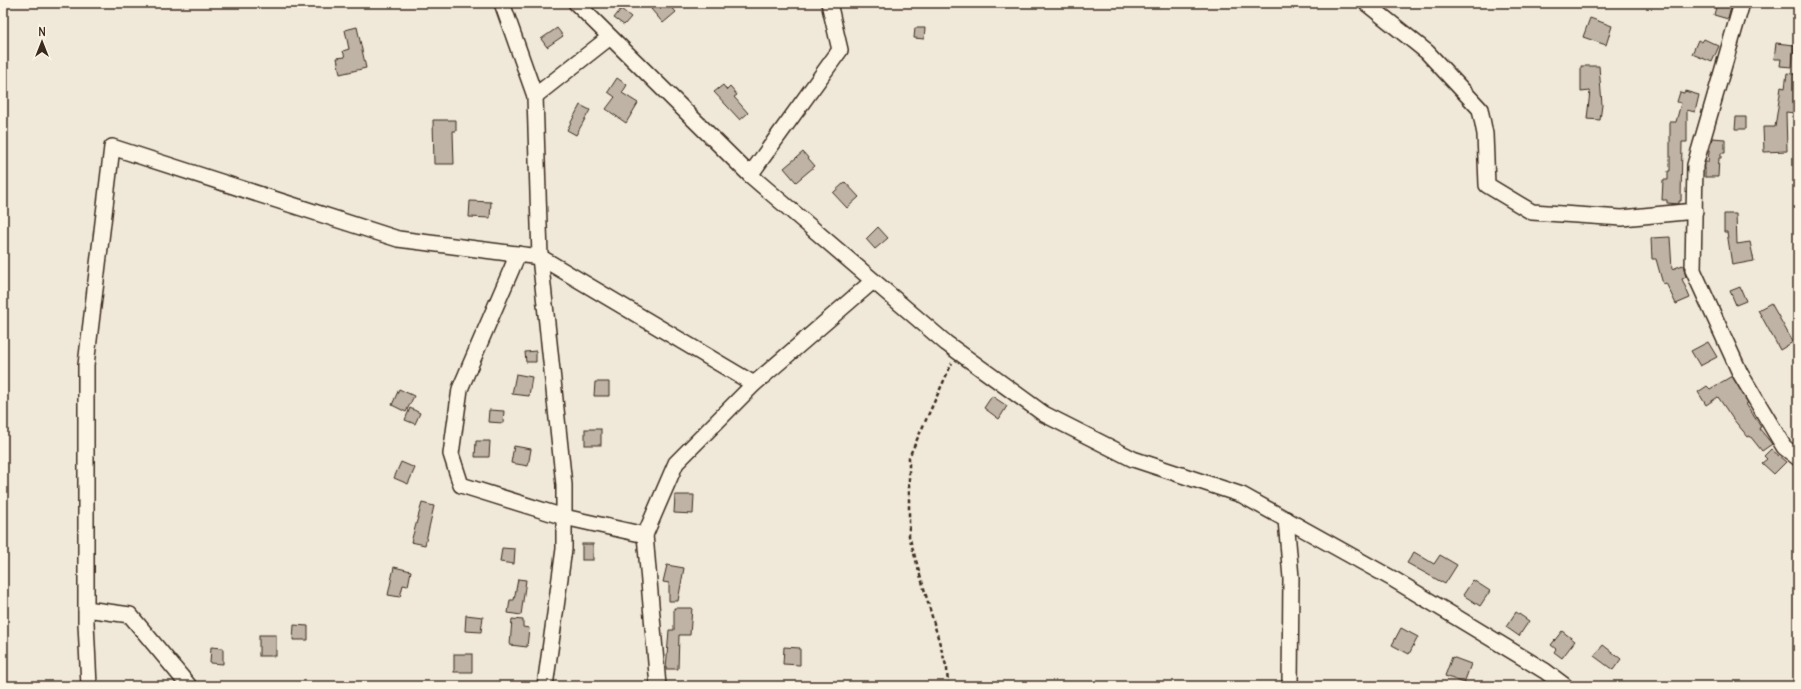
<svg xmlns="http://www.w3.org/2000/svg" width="1801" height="689" font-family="Delius,sans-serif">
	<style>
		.building { fill: #beb3a4; stroke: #3b2a1e }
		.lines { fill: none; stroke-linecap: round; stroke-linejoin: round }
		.minor-casing { stroke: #3b2a1e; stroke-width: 18 }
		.path { stroke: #3b2a1e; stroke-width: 2.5; stroke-dasharray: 4 3; stroke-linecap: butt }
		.minor { stroke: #fcf5e5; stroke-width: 15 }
	</style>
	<rect width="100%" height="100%" fill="#f0e9d9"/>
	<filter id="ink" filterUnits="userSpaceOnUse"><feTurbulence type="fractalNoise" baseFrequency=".025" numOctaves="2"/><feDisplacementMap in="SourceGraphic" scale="8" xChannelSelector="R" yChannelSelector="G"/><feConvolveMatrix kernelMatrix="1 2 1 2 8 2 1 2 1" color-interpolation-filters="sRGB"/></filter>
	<g filter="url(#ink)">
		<g class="building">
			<path d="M658 3H668L676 12 663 23 651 9Z"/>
			<path d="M1717 3H1732L1728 19 1714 15Z"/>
			<path d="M621 9 631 17 624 25 614 18Z"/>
			<path d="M1590 18 1612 26 1606 45 1583 37Z"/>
			<path d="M357 27 366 68 340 74 337 58 345 57 343 51 349 49 345 30Z"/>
			<path d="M557 28 563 36 547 47 541 39Z"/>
			<path d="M915 28H925L924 39 914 38Z"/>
			<path d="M1704 39 1719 46 1712 62 1692 54 1698 40 1702 42Z"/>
			<path d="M1776 43 1794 45 1792 67 1780 66 1781 59H1774Z"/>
			<path d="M1581 66H1599L1602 105 1600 120 1587 119 1590 91 1581 92Z"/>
			<path d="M1787 73 1798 75V82L1794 113 1786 112 1787 151 1764 152 1763 127H1775L1781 87 1785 88Z"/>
			<path d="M617 78 627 85 622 93 638 103 626 123 606 109 615 97 608 92Z"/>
			<path d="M723 85 727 90 730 87 737 95 734 97 748 113 740 120 714 92Z"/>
			<path d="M1685 91 1699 95 1695 112 1687 110V142H1682L1681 201H1679V204L1667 203V200H1662L1663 180H1668V171H1670V122H1676L1681 103 1677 102 1680 92 1684 93Z"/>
			<path d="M580 105 590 110 576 135 567 130Z"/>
			<path d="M1736 117H1746V129H1735Z"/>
			<path d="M433 120H456V131H453L454 164H434Z"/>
			<path d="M1712 138 1725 139V153H1721V158H1719L1718 177H1705V162H1708L1709 151Z"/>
			<path d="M803 152 815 166 796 182 784 168Z"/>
			<path d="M845 182 859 197 847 208 833 193Z"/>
			<path d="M470 201 491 202 490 218 469 217Z"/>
			<path d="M1724 214H1736L1737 244 1750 242 1754 261 1732 265 1727 232H1724Z"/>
			<path d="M878 227 888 238 875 249 866 239Z"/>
			<path d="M1670 237 1672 269 1683 265 1686 277 1682 279 1690 298 1676 304 1666 283 1663 284 1656 259H1652L1651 238Z"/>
			<path d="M1740 287 1746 301 1736 305 1730 291Z"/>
			<path d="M1771 303 1793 342 1780 350 1758 310Z"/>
			<path d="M1708 342 1717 357 1700 366 1691 351Z"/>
			<path d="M536 351V362H526L525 352Z"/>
			<path d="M516 374 532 377 529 396 512 394Z"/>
			<path d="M1732 376 1748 403 1746 404 1761 427 1759 428 1772 444 1762 451 1750 436 1748 437 1733 419 1718 397 1706 405 1698 392 1707 386 1710 389Z"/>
			<path d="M595 382H609V396H594Z"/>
			<path d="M399 389 414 396 406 412 392 405Z"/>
			<path d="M992 396 1007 406 999 419 984 408Z"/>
			<path d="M410 408 420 413 415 424 405 420Z"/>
			<path d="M489 410 504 411 503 423 488 422Z"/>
			<rect x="585" y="429" width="16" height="16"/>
			<path d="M476 441H490L489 457H475Z"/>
			<path d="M514 446 531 449 528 466 511 463Z"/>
			<path d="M1771 449 1786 462 1774 474 1762 463 1767 459 1764 456Z"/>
			<path d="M401 462 415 468 408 484 394 478Z"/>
			<path d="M675 495H694L693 514 674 513Z"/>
			<path d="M422 503 434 506 425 545 411 542Z"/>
			<rect x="582" y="544" width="11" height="16"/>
			<path d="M502 548 515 549 514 564 500 562Z"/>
			<path d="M1414 552 1434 564 1440 555 1457 565 1445 584 1407 563Z"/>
			<path d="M667 565 684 568 678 601H669V583L663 582Z"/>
			<path d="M394 567 411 571 408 586 403 585 400 597 388 595Z"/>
			<path d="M518 579 526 580 521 615 508 613 510 600H514Z"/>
			<path d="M1473 580 1490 591 1480 606 1463 595Z"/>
			<path d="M674 608H692L690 635H679L678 669H666L669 630H674Z"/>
			<path d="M1516 612 1529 621 1519 636 1506 627Z"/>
			<path d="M466 615 483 617 481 632 465 631Z"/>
			<path d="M512 619 523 620V627L529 628 527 647 510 645Z"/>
			<path d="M294 625 308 626V640H293Z"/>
			<path d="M1401 628 1418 637 1409 654 1392 645Z"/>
			<path d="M1562 631 1575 641 1562 658 1554 652 1556 649 1551 645Z"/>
			<rect x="259" y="635" width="17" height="21"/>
			<path d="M1603 645 1621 659 1613 670 1594 656Z"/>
			<path d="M211 647 223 648V664L210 663Z"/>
			<path d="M784 647 800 648V665L783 664Z"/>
			<rect x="454" y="654" width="18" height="18"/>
			<path d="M1452 657 1471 664 1464 683 1445 676Z"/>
		</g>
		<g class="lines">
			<defs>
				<g id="minor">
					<path d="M502 3 535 96 540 257 564 485V549L545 686"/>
					<path d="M576 3 750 175 946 343 1044 414 1133 459 1242 495 1393 579 1545 671 1565 686"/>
					<path d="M1366 3 1427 52 1480 109 1485 134 1487 185 1532 212 1622 218 1695 211"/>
					<path d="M1742 3 1695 165 1693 270 1740 373 1784 447 1798 458"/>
					<path d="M535 96 610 37"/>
					<path d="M750 175 840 50 829 3"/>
					<path d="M518 254 460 389 451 454 461 485 564 517 645 535"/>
					<path d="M1286 519 1291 578 1290 686"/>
					<path d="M86 609 130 615 189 686"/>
					<path d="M89 686 86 623V365L112 147 398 239 540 257 754 384"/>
					<path d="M658 686 645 535 676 463 754 384 873 281"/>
				</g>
			</defs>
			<use href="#minor" class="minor-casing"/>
			<path class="path" d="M948 686 947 669 909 536V457L952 363"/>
			<use href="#minor" class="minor"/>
		</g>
	</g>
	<rect width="1801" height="689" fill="none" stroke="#fcf5e5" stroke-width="16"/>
	<rect x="8" y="8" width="1785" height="673" fill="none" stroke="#3b2a1e" stroke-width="1.5" filter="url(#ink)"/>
	<g transform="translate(42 42)" stroke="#fcf5e5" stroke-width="3" paint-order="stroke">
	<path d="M0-3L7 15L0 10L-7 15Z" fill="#3b2a1e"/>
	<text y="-6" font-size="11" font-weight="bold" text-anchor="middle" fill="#3b2a1e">N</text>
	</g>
</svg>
